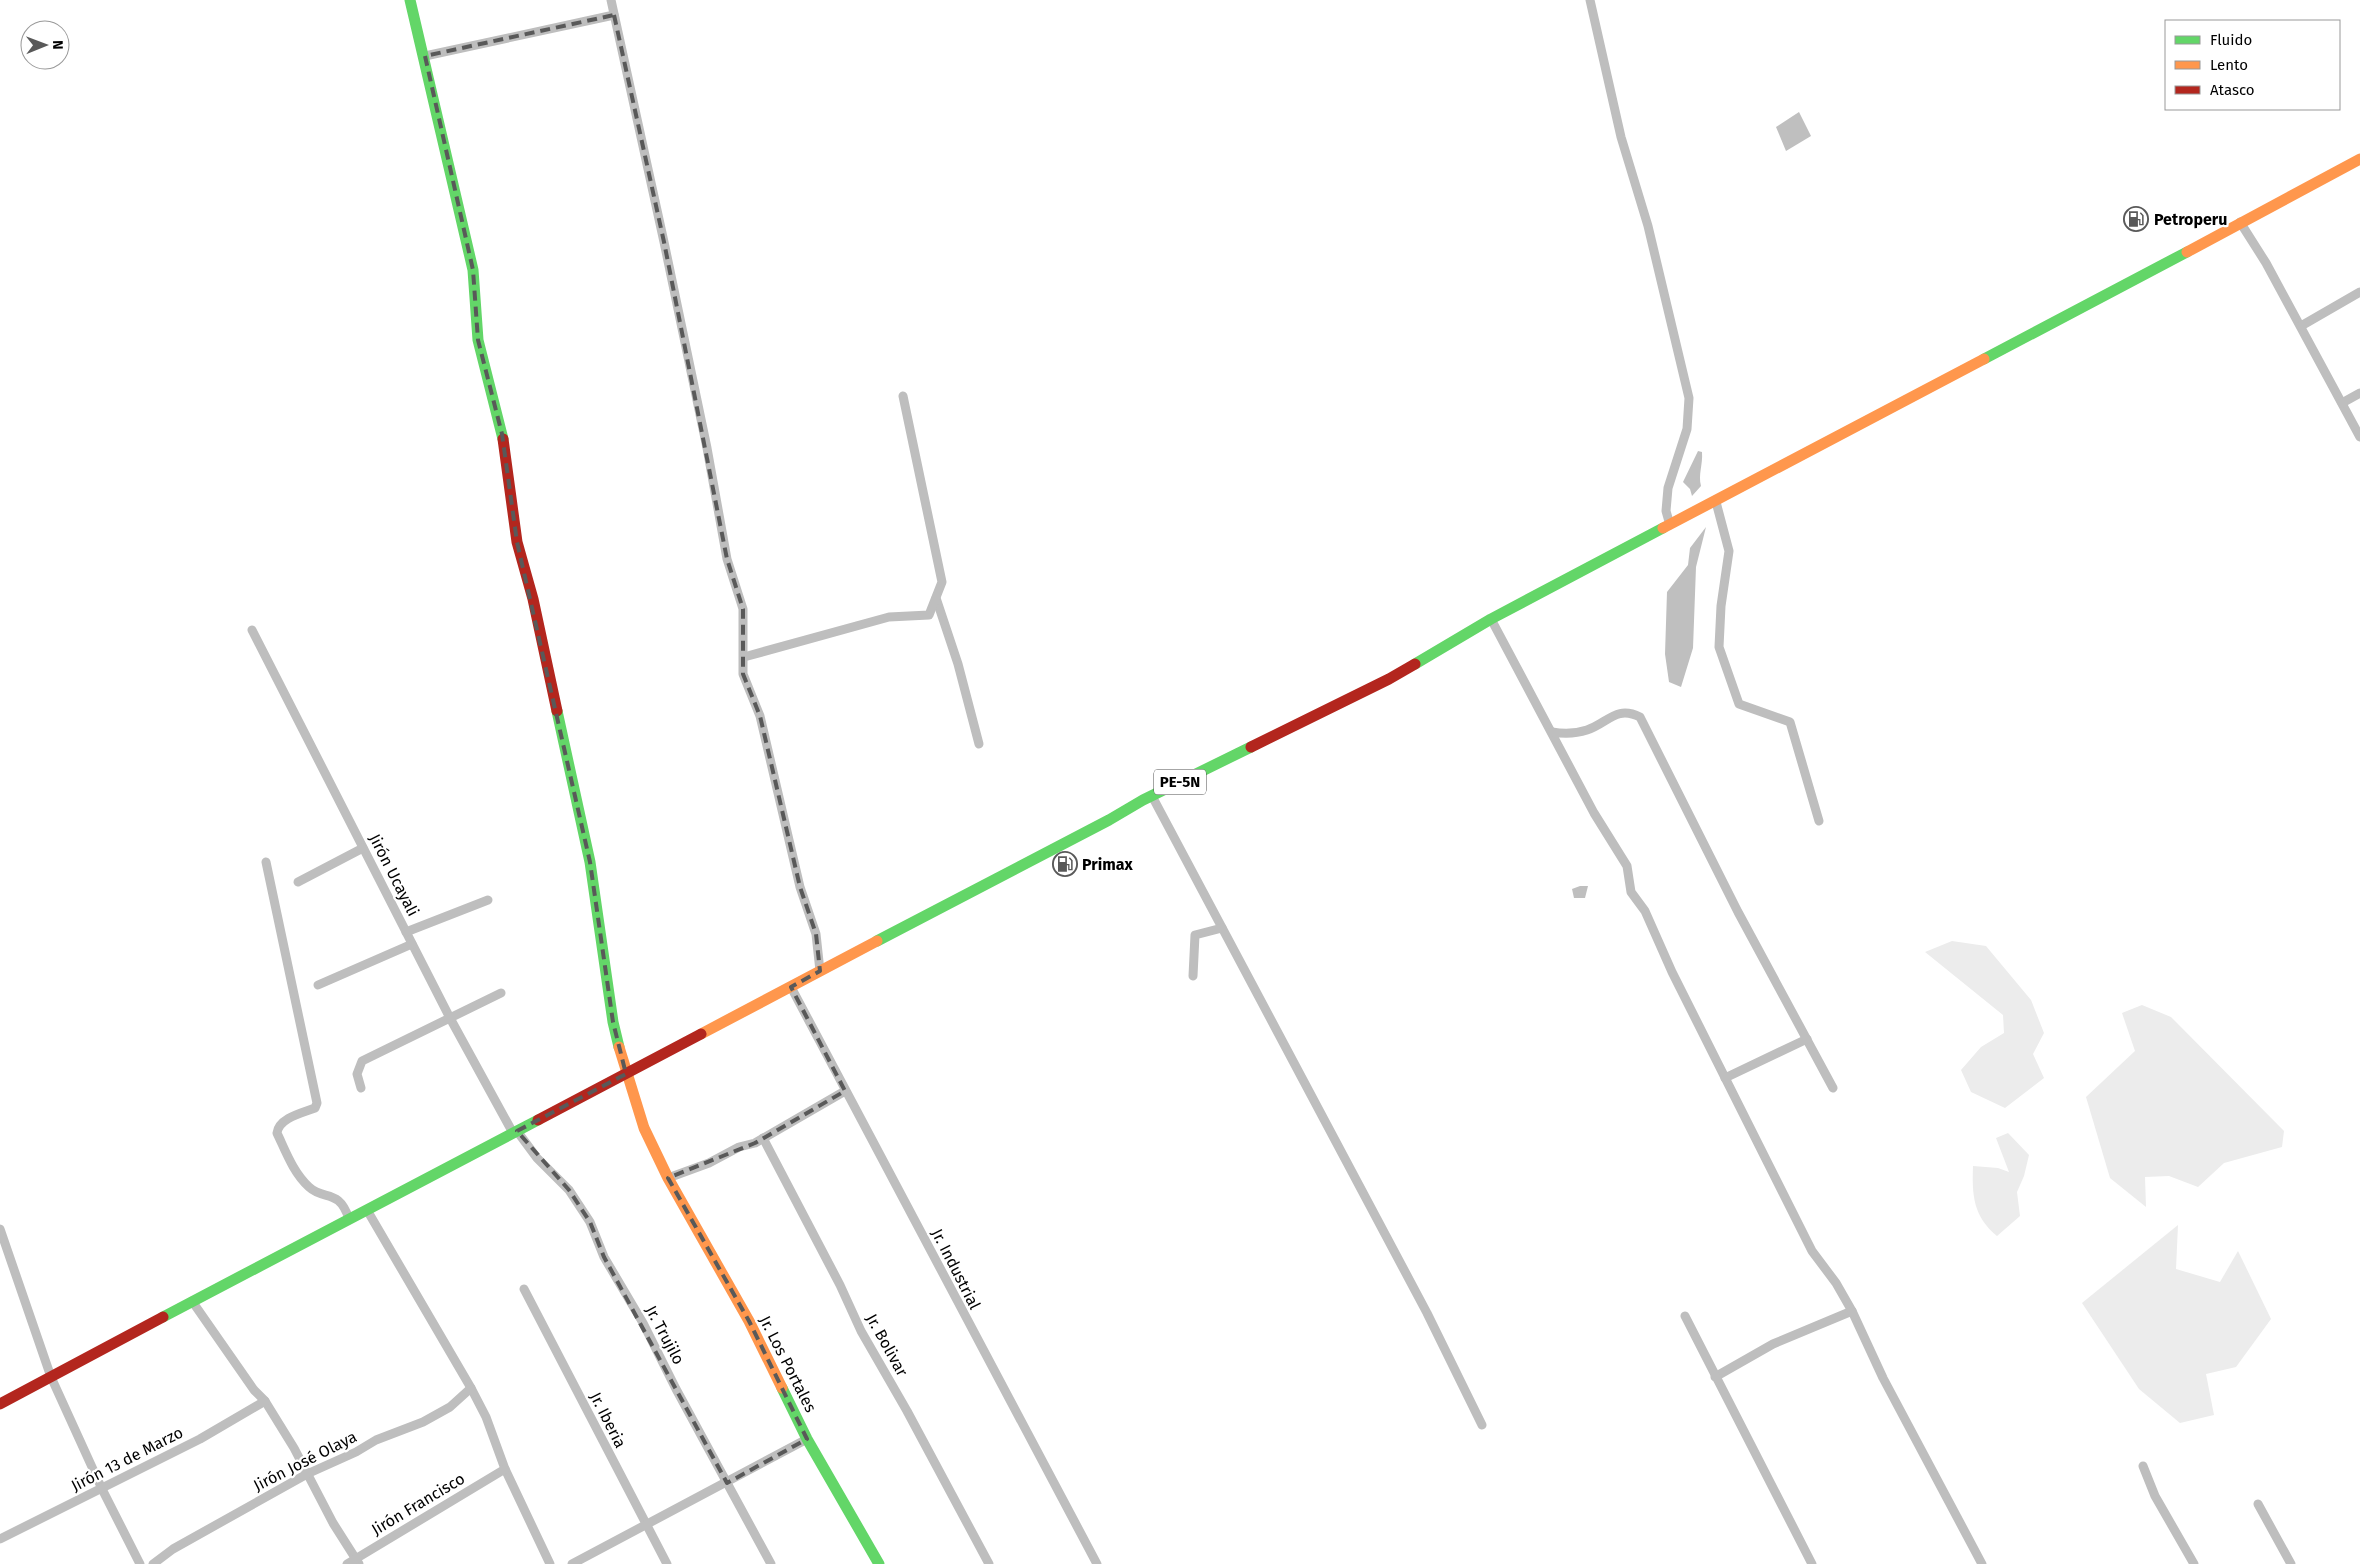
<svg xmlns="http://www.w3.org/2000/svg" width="2360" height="1564" font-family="'Fira Sans',sans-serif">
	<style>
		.green { fill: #ececec }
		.water { fill: #bfbfbf }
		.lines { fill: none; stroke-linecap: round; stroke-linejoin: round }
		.street { stroke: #bebebe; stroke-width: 9 }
		.fast { stroke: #63d668; stroke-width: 11 }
		.slow { stroke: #ff974d; stroke-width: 11 }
		.jam { stroke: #b3261e; stroke-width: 11 }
		.marked { fill: none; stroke: #595959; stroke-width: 4; stroke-dasharray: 10 6; stroke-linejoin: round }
		.labels { text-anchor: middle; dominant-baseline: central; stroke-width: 4.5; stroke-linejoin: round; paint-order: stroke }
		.shield { fill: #fff; stroke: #4c4c4c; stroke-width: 1 }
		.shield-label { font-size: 15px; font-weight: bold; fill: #000 }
		.poi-label { font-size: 16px; font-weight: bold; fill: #000; stroke: #fff; text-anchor: start }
		.street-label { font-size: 16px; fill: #000; stroke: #fff }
	</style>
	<rect width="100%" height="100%" fill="#fff"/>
	<g class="green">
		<path d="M1952 941 1986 946 2031 1000 2044 1033 2033 1054 2044 1078 2005 1108 1971 1092 1961 1070 1981 1047 2004 1033 2003 1015 1925 952Z"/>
		<path d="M2142 1005 2171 1017 2284 1131 2282 1147 2224 1163 2198 1187 2169 1176 2145 1177 2146 1207 2110 1178 2086 1097 2135 1051 2122 1013Z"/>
		<path d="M2008 1133 2029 1155 2024 1176 2017 1192 2020 1216 1997 1236C1973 1216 1972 1195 1973 1166L1998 1168 2009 1172 1996 1138Z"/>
		<path d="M2178 1225 2176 1269 2220 1282 2238 1251 2271 1319 2236 1367 2206 1374 2214 1415 2180 1423 2139 1389 2082 1303Z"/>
	</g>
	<g class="water">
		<path d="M1799 112 1811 136 1786 151 1776 127Z"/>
		<path d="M1698 451 1702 452C1703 465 1698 474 1701 486L1692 496 1690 489 1683 482Z"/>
		<path d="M1706 527 1696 567 1693 648 1681 687 1669 682 1665 654 1667 592 1688 565 1690 548Z"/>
		<path d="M1580 886H1588L1585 898H1574L1572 889Z"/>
	</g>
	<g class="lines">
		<g class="street">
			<path d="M611 0 664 242 707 448 727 559 743 609V674L760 716 800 887 816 934 820 971"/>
			<path d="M1590 0 1621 137 1648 226 1689 398 1687 429 1668 488 1666 511 1670 525"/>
			<path d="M425 56 614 15"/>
			<path d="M2240 222 2266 263 2360 437"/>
			<path d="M2301 326 2360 292"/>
			<path d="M2342 403 2360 393"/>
			<path d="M1716 502 1729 551 1721 606 1719 647 1739 704 1790 722 1819 821"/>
			<path d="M936 598 958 664 979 744"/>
			<path d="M1491 619 1594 813 1627 866 1631 892 1645 911 1672 972 1812 1251 1836 1283 1852 1311 1773 1344 1715 1377"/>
			<path d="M252 630 450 1018 513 1133"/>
			<path d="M744 657 889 617 929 615 942 582 903 396"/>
			<path d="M1552 732C1564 734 1575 734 1587 730 1608 723 1616 705 1640 717L1738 912 1833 1088"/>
			<path d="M1152 796 1427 1313 1482 1425"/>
			<path d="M266 862 317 1103 315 1108C302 1113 279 1118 277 1133 286 1152 293 1172 309 1187 324 1201 339 1188 349 1219"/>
			<path d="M298 882 363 848"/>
			<path d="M406 932 488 900"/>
			<path d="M1193 976 1195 935 1222 928"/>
			<path d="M318 985 412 944"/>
			<path d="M791 987 1097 1564"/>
			<path d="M1725 1078 1807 1039"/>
			<path d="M361 1088 357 1074 362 1061 501 993"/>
			<path d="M517 1131 537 1158 569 1190 590 1222 604 1257 643 1323 676 1389 771 1564"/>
			<path d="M763 1138 840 1285 861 1331 907 1411 989 1564"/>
			<path d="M668 1178 709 1163 739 1147 755 1143 845 1091"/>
			<path d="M367 1210 471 1388 486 1417 505 1469 550 1564"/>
			<path d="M0 1229 51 1377 102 1489 140 1564"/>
			<path d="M524 1289 667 1564"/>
			<path d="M192 1301 254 1390 265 1401 294 1448 333 1523 359 1564"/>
			<path d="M1852 1311 1883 1378 1982 1564"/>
			<path d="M1685 1316 1812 1564"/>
			<path d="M2143 1466 2155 1496 2194 1564"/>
			<path d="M2258 1504 2291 1564"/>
			<path d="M0 1539 200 1439 265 1401"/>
			<path d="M153 1564 173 1549 307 1474 356 1452 376 1440 423 1422 450 1407 471 1388"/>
			<path d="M347 1564 505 1469"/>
			<path d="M572 1564 807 1439"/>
		</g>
		<g class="fast">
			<path d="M410 0 473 270 478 340 503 439"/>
			<path d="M1984 359 2187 252"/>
			<path d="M1415 664 1491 619 1663 528"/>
			<path d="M557 711 590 862 613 1022 619 1047"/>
			<path d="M877 941 1109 820 1143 800 1251 747"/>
			<path d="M163 1317 538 1120"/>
			<path d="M782 1388 807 1439 879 1564"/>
		</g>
		<g class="slow">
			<path d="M2187 252 2360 159"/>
			<path d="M1663 528 1984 359"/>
			<path d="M701 1034 877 941"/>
			<path d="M619 1047 644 1128 668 1178 749 1321 782 1388"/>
		</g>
		<g class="jam">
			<path d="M503 439 517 542 533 599 557 711"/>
			<path d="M1251 747 1389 679 1415 664"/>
			<path d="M538 1120 701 1034"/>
			<path d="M0 1404 163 1317"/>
		</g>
	</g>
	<path class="marked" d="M614 15 664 242 727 559 743 609V674L760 716 800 887 816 934 820 971 791 987 845 1091 755 1143 668 1178 749 1321 807 1439 727 1483 604 1257 590 1222 569 1190 517 1131 626 1074 613 1022 590 862 517 542 502 434 478 340 473 270 425 56Z"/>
	<defs>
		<symbol id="fuel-ring" viewBox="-11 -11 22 22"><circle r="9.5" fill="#fff" stroke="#595959" stroke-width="1.5"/><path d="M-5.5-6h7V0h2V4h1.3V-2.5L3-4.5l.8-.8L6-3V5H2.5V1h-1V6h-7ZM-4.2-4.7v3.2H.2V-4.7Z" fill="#595959"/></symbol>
	</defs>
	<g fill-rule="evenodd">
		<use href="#fuel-ring" x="2122" y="205" width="28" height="28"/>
		<use href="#fuel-ring" x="1051" y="850" width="28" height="28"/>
	</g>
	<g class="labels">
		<rect class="shield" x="1154" y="769.5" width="52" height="25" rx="4"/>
		<g class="shield-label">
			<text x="1180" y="782">PE-5N</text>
		</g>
		<g class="poi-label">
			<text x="2154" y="219">Petroperu</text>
			<text x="1082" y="864">Primax</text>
		</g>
		<g class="street-label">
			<text transform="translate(394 875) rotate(63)">Jirón Ucayali</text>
			<text transform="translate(956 1269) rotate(63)">Jr. Industrial</text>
			<text transform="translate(665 1335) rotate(62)">Jr. Trujilo</text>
			<text transform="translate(887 1345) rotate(61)">Jr. Bolivar</text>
			<text transform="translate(788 1364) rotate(63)">Jr. Los Portales</text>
			<text transform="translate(608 1420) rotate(63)">Jr. Iberia</text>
			<text transform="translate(127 1459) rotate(-27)">Jirón 13 de Marzo</text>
			<text transform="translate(305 1461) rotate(-27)">Jirón José Olaya</text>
			<text transform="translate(418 1504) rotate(-31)">Jirón Francisco</text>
		</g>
	</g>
	<rect x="2165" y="20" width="175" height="90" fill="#ffffff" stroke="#999999"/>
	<rect x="2175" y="36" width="25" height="8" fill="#63d668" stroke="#999999"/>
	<text x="2210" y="45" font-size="15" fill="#000000">Fluido</text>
	<rect x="2175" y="61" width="25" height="8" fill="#ff974d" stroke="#999999"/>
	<text x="2210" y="70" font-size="15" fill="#000000">Lento</text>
	<rect x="2175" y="86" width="25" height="8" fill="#b3261e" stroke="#999999"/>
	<text x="2210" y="95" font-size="15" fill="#000000">Atasco</text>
	<g transform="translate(45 45) rotate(89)"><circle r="24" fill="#ffffff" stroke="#999999"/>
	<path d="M0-4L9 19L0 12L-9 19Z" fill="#595959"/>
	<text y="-8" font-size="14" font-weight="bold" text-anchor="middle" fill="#000000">N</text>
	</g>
</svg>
